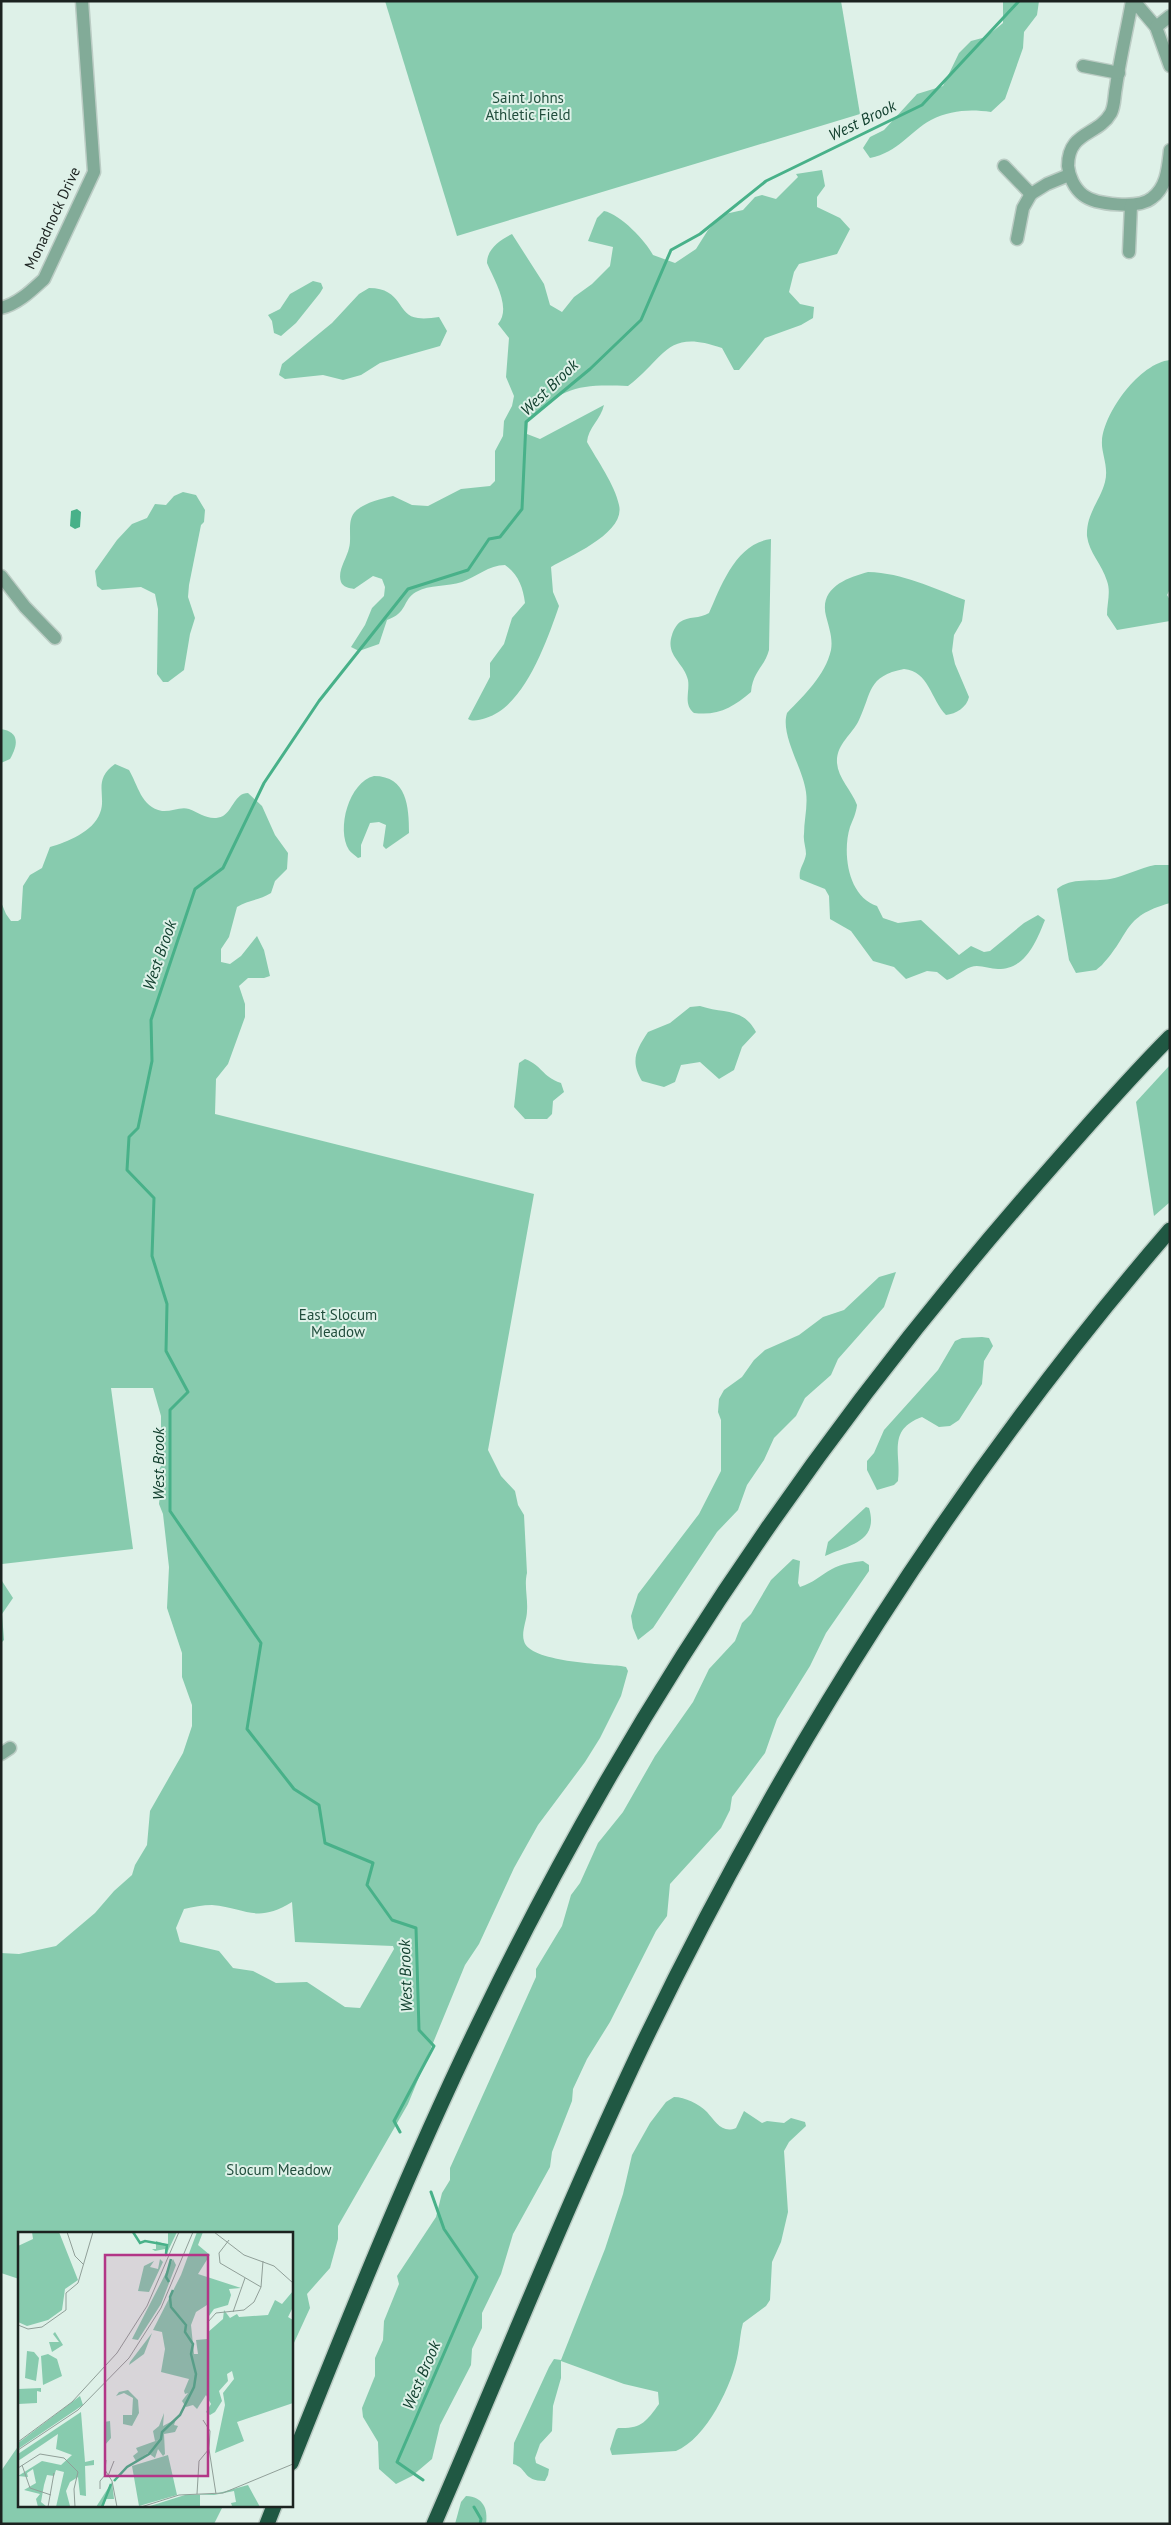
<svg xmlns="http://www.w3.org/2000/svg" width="1171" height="2525" font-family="'PT Sans',sans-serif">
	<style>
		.green { fill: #87cbae; fill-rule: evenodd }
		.water { fill: #48b189 }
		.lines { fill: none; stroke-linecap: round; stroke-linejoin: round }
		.stream { stroke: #48b189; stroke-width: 3 }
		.street-casing { stroke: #bbccc4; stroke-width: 15 }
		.highway-casing { stroke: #bbccc4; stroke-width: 18 }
		.street { stroke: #82ab98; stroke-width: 12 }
		.highway { stroke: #205843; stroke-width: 15 }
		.labels { text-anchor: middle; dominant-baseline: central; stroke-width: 4; stroke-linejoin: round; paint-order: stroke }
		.park-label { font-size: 15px; fill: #214d3c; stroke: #def1e8 }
		.street-label { font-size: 15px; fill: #1c2320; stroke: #def1e8 }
		.water-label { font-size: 16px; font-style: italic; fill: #12402f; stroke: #def1e8 }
		.inset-river { fill: none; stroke: #48b189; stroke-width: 2.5 }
		.inset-road { fill: none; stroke: #909f98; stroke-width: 1 }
		.view { fill: #b23686; fill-opacity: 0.15; stroke: #b23686; stroke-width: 2.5 }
		.inset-edge { fill: none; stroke: #1c2320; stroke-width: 2.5 }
	</style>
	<rect width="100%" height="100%" fill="#def1e8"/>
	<g class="green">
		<path d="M385 1H841L860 114 457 236Z"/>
		<path d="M1003 1H1039L1037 15 1024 32 1023 48 1005 99 991 112C970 109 951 110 931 120 909 132 899 152 870 158L863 148 870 137 884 130 917 94 943 86 959 53 971 41 986 37 1003 23Z"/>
		<path d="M822 170 825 186 817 197V207L840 218 850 229 837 254 799 264 794 272 789 292 800 304 814 307 813 318 801 325 765 338 739 370H734L722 348C666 328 666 357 628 386 580 384 563 386 528 421L527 434 540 439 604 405C601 419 588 428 587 442 597 460 615 485 619 505 626 533 570 556 551 567L553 592 559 606C547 641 524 707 486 718 479 720 473 722 468 719L490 677V663L504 644 512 618 525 603C523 587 518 574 505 565 489 565 476 577 462 582 447 587 430 584 416 592 402 600 408 613 387 620L379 644 359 651 351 647 365 625 372 608 384 596 385 587 382 579 373 576 354 589C349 588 343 587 341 582 337 571 347 558 349 548 352 538 347 522 354 513 362 503 381 499 393 496L412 505 428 506 461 489 490 486 495 481V451L503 436 504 421 512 406 514 396 506 377 509 338 498 324C512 308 494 280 487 263 487 249 500 240 512 234L544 284 550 305 562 312 574 297 592 284 610 266 613 247 588 241 597 218 604 211C620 214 646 241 653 255L675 263 696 249 708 230 725 214 743 210 755 197 762 195 776 199 798 177 796 174Z"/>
		<path d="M313 281 321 283 323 288 320 293 296 323 281 336 274 333 272 321 268 315 280 309 290 294Z"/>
		<path d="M369 288C403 288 397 316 418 318 424 319 432 318 439 317L447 331 440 346 380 363 361 375 343 380 323 375 285 379 279 375 282 364 332 323 359 294Z"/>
		<path d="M1170 360V589L1167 595 1170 600V621L1117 630 1107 615C1107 603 1111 592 1107 581 1102 564 1089 553 1087 536 1086 514 1100 501 1105 482 1109 466 1101 453 1102 441 1104 412 1140 363 1170 360Z"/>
		<path d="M183 492 196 495 205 510 204 522 201 525 189 585 188 597 195 618 190 634 184 670 168 682H163L157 674 158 609 155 594 141 587 102 590 97 586 95 571 117 540 132 524 147 518 155 504 166 505 174 496Z"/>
		<path d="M771 539 769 650C764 668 753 671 751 692 733 707 719 716 694 713 683 704 690 692 688 680 684 662 665 656 672 635 673 631 676 625 680 622 688 616 700 619 709 613 721 586 736 543 771 539Z"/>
		<path d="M868 572C903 573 933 588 965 600L962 621 954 635 952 651 955 664 969 697C967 707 956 714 946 715 931 700 929 671 904 669 867 676 872 693 859 720 852 735 836 744 837 763 838 778 852 791 857 805 856 814 853 819 850 827 842 853 848 897 877 906L883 918 898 923 921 920 959 955 971 946 984 952 990 951 1024 923 1038 915 1045 920C1036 942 1026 969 998 969 989 969 979 964 971 967 962 970 956 977 947 980L937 972 927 971 906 979 894 967 873 961 851 931 830 919 829 896 825 889 800 879C798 869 805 863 806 854 806 847 803 841 804 834 804 820 808 806 806 792 803 768 780 735 787 713 804 695 825 676 831 650 833 638 829 628 826 616 819 588 846 578 868 572Z"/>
		<path d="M1 729C20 732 18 745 10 759L1 763Z"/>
		<path d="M115 764 129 770C138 785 141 807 162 811 171 812 181 806 189 809 200 813 210 822 223 816 233 810 235 793 248 793L262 806 275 835 288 853 287 869 275 881 271 893C260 900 248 900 237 907L229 937 221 949V962L230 964 241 956 257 936 264 950 270 976 264 978H248L239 986 245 1004V1017L228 1064 216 1079 215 1114 534 1194 488 1450 501 1476 515 1491 518 1505 524 1515 527 1573C524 1585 528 1598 527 1611 527 1620 521 1632 524 1641 529 1662 602 1664 621 1666L626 1667 628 1671 621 1696 600 1738 585 1762 538 1825 514 1868 479 1944 465 1965 408 2104 338 2226V2239L330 2268 307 2294 310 2308 293 2345 291 2355V2234H19V2279L1 2273V1953L19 1954 56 1946 95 1913 114 1891 132 1875 135 1865 147 1845 150 1811 183 1753 192 1726V1705L182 1677V1653L167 1608 169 1567 163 1514 159 1504 161 1484 159 1470 161 1466V1416L153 1388H111L133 1549 2 1564 1 1561V902L6 914 11 921H18L21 919 23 886 30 875 42 868 50 847C67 842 93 832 100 813 107 796 92 780 115 764ZM292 1902 295 1942 393 1946 394 1949 360 2008 345 2007 307 1982 276 1983 253 1971 233 1968 219 1951 180 1942 176 1928 184 1909C193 1907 203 1905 212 1905 247 1908 256 1924 292 1902Z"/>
		<path d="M374 776C407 776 409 807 409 833L386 849 383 846 386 825 379 822 370 823 361 845V857L358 858C355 855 351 853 349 850 336 829 349 782 374 776Z"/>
		<path d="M1155 865H1170V903C1121 917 1132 933 1102 965L1096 970 1076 973 1069 960 1057 889C1071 877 1093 882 1110 879 1125 876 1140 868 1155 865Z"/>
		<path d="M700 1006C723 1014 743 1007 756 1032L742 1047 734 1070 719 1079 700 1062 681 1065 675 1082 664 1087 642 1081C630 1061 636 1050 648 1032L670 1023 690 1007Z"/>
		<path d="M525 1059C543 1066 541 1076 561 1083L564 1092 553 1101 552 1114 547 1119H525L514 1107 519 1063Z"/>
		<path d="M1170 1065V1202L1154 1216 1136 1102Z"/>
		<path d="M896 1272 884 1307 838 1359 831 1375 805 1398 796 1416 774 1438 764 1460 747 1485 738 1510 717 1532 653 1628 638 1640 633 1628 631 1616 638 1594 699 1514 721 1471V1420L718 1412 719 1399 724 1390 742 1377 754 1360 765 1350 799 1335 823 1317 844 1310 879 1277Z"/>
		<path d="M982 1337 989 1338 993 1346 984 1361 982 1384 959 1420 950 1426 939 1427 922 1417C886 1430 902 1455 898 1481L894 1485 877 1490 867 1470V1461L874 1453 884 1430 938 1370 955 1341 962 1338Z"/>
		<path d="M866 1507 869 1508C879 1541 850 1545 825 1556L828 1542Z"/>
		<path d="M793 1559 800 1561 798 1583 800 1587C813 1583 821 1575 832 1569 841 1564 853 1562 863 1561L869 1565V1571L826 1633 810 1666 777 1719 765 1753 732 1797 730 1810 721 1828 670 1884 667 1916 656 1931 610 2022 587 2059 573 2089 572 2101 552 2152 550 2167 513 2234 501 2274 482 2313V2328L472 2349 471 2365 440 2425 432 2459 412 2476 396 2484 379 2469 378 2442 363 2417 362 2408 375 2376V2358L383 2340 384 2321 399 2284 397 2276 436 2217 442 2193 450 2180V2168L536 1977V1969L562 1926 571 1895 580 1883 598 1843 623 1812 655 1756 693 1702 709 1669 735 1641 742 1623 751 1614 771 1580Z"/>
		<path d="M2 1581 13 1598 2 1614 4 1640 1 1643Z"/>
		<path d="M674 2097C685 2097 699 2104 707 2112 715 2121 722 2134 736 2128L744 2111 762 2123 767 2121 784 2123 791 2118 805 2122 806 2126 789 2142 784 2151 788 2212 781 2242 772 2262 770 2300 766 2306 743 2323C740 2333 740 2343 738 2353 733 2384 706 2439 676 2451L612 2455 610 2449 616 2430 618 2428C641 2429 646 2422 659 2404L658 2392 624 2384 561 2361V2378L553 2406 552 2431 540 2444 535 2458 536 2463 549 2469 548 2475 545 2481C522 2481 528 2468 513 2464L514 2443 549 2367 554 2359 561 2360 605 2249 623 2194 632 2155 650 2123 666 2102Z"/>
		<path d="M19 2445V2506H223L214 2524H1V2471Z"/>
		<path d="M466 2496C483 2497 488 2508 486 2524H455L461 2502Z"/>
	</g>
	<path class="water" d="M77 509 81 512 80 527 75 529 70 526 71 511Z"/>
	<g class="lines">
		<g class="stream">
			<path d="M400 2132 394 2121 434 2046 419 2030 416 1928 392 1920 367 1885 373 1863 325 1843 319 1805 294 1789 247 1729 261 1643 170 1511V1410L188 1392 166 1351 167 1304 152 1256 154 1198 127 1170 129 1137 138 1128 152 1061 151 1020 195 889 223 868 264 783 319 701 408 589 468 570 489 539 500 537 522 509 526 422 590 369 641 320 671 250 700 234 766 181 922 105 1019 1"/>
			<path d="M423 2480 397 2462 477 2277 444 2229 431 2192"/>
			<path d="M474 2507 481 2519 480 2524"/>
		</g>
		<defs>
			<g id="street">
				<path d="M1132 1C1127 30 1120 58 1116 87 1114 96 1115 105 1111 113 1098 136 1068 131 1068 166 1069 176 1074 188 1083 195 1096 205 1139 209 1152 198 1167 187 1168 168 1170 150"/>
				<path d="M1134 1 1156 27 1170 66"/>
				<path d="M1156 27 1170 16"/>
				<path d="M1083 66 1119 73"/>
				<path d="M1004 166 1031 194 1047 184 1069 175"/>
				<path d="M1017 239 1023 208 1031 194"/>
				<path d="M1129 252 1131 205"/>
				<path d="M1 308C18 304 32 290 44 279L94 172 82 1"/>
				<path d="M1 576 25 607 55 638"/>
				<path d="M1 1754 10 1748"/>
			</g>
			<g id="highway">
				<path d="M291 2463C352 2310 413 2158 485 2011 629 1713 816 1437 1033 1188 1078 1137 1122 1085 1170 1037"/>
				<path d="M267 2524 274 2506"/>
				<path d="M434 2524C503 2365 567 2204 641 2048 780 1757 959 1474 1170 1230"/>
			</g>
		</defs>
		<use href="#street" class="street-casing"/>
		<use href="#highway" class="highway-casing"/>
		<use href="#street" class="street"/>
		<use href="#highway" class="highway"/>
	</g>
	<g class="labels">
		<g class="park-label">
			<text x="528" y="97">Saint Johns<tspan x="528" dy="17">Athletic Field</tspan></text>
			<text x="338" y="1314">East Slocum<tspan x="338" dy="17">Meadow</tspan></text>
			<text x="279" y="2169">Slocum Meadow</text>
		</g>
		<g class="street-label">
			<text transform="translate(52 218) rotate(-65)">Monadnock Drive</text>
		</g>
		<g class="water-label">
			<text transform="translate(862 120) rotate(-26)">West Brook</text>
			<text transform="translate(549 387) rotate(-44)">West Brook</text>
			<text transform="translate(159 955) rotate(-71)">West Brook</text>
			<text transform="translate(158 1464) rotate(-90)">West Brook</text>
			<text transform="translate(405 1976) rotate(-92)">West Brook</text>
			<text transform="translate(421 2375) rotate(-67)">West Brook</text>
		</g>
	</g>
	<g transform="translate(18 2232)">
		<rect width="275" height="275" fill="#def1e8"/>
		<path d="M14 0H41L60 48 47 57 44 78 30 88 9 94 0 90V14L15 7ZM150 0H159L147 25V17L137 19 134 17H138V9L150 13ZM179 0H185L180 13 192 23 180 42 223 56 211 57 213 63 210 73 196 77 191 84 189 73 178 80 173 93 176 122H180L178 108 189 107V101L205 87 206 78 212 86 219 82 221 85 250 83 257 68 264 72 275 59V75L270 85 275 88V171L219 190 226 209 197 221 207 173 205 161 216 147 214 139 209 142 210 149 201 159 204 169 197 180 192 183 188 180 193 172 188 163 179 177 175 173 168 175 164 169 170 161 167 162 166 159 171 147 143 140 147 117 144 100 135 98 163 43ZM142 27 145 30 131 60 120 59 126 34 136 29 132 35 140 37ZM155 27 158 33 143 72 120 108 114 107ZM37 100 45 113 34 120 31 110H41L35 102ZM134 101 126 122 111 133 112 130ZM9 119 16 120 21 126 18 149 7 146ZM30 122 39 127 44 144 25 153 23 124ZM23 156V160L19 159V171L0 172V157ZM110 158 120 168 121 181 114 194 105 192V183H114L115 166 106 161 98 164 101 160ZM62 164 65 173 0 217V211ZM63 180 67 230 76 228V233L67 234 68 264 62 263 60 245 52 250 48 259 52 274 38 275 46 240 38 238 36 244 29 243 26 253 23 270 29 275H20L18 267 22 262 6 258 18 251 15 237 9 241 10 245 0 244 24 229 43 233 54 223 38 217 40 202 0 229V222ZM146 181 145 194 158 187 156 193 160 194 157 200 146 202 147 222 145 224 140 217 137 226 130 221 118 229 115 224 120 220 118 216 143 207 137 209 135 199 141 194ZM92 189 93 206 87 213 86 190ZM150 223 159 263 121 274 114 234ZM94 250 96 267H88L85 275H78ZM230 253 242 275 214 274 213 271 218 270 216 259 196 263H182V274L178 275H129L167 263 197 262Z" fill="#87cbae"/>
		<path class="inset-river" d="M115 0 122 11 127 9 149 13 148 22M151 50 148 45 153 27M96 249 109 235 131 222 143 207 144 200 162 183 176 155 178 142 173 122 175 112 167 100 168 93 153 75 152 65 155 58M84 275 93 252"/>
		<path class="inset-road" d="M49 0 57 24 66 33M196 0 226 23 256 34 275 51M211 8 201 21 202 31 243 55M215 80 227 46M189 91 198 81 226 78 236 70 243 55 245 29M0 93 10 97 24 95 48 78V61L60 51 75 0M185 188 192 199 191 217 198 262M0 210 54 170 99 121 129 74 161 0M0 218 60 178 111 126 143 76 175 0M88 228 87 238 94 249 99 275M4 233 12 256 33 263M0 236 22 222 46 226 60 240 56 257 57 275M90 244 96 229M82 257V249L88 242M179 262 181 229 191 217M30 275 36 241M123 275 161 263 205 261 275 232"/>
		<path class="view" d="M87 23H190V244H87Z"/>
		<rect width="275" height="275" class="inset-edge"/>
	</g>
	<rect width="1171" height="2525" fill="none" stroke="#1c2320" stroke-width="5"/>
</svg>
